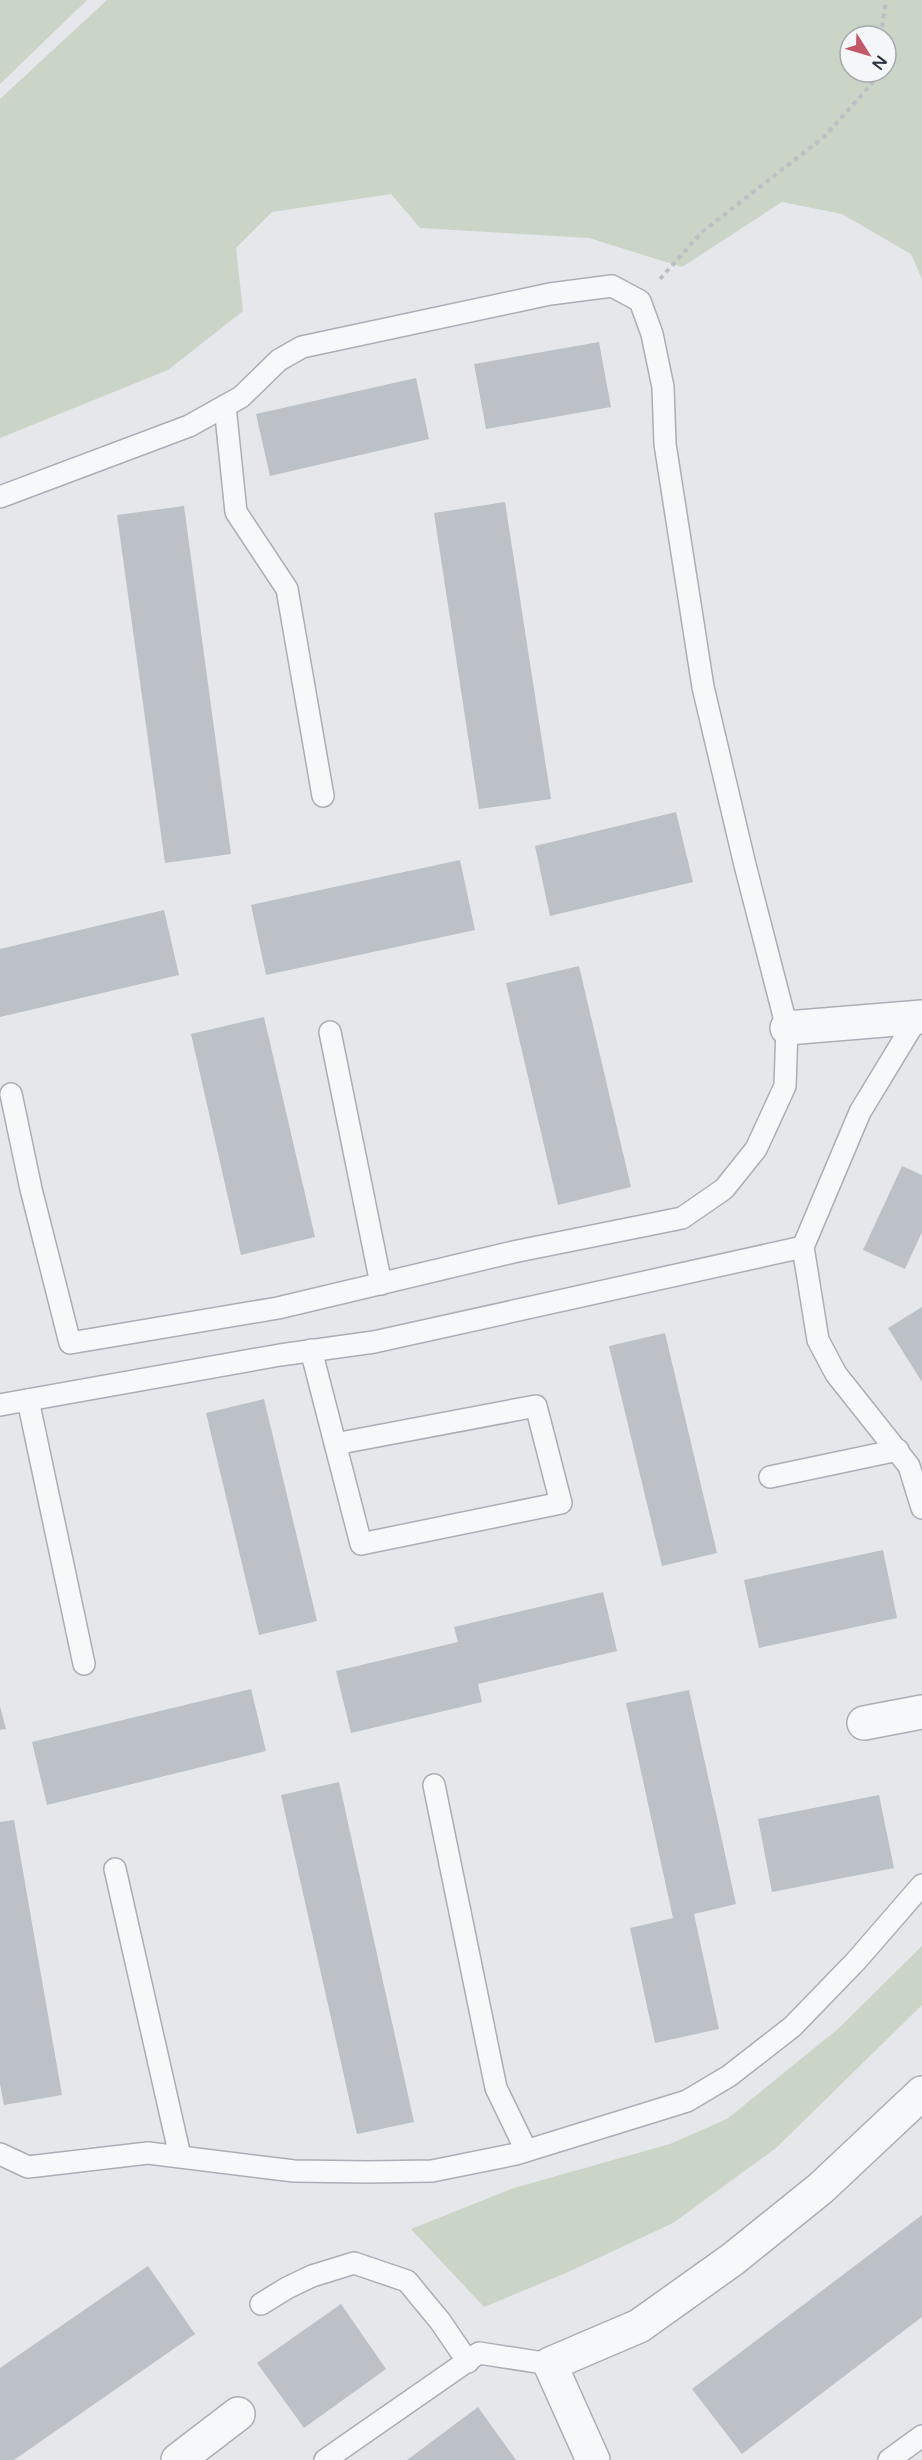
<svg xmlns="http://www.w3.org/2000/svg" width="922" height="2460" font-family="'Varela Round',sans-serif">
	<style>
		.green { fill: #cad4c7; fill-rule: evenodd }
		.building { fill: #bcc1c7 }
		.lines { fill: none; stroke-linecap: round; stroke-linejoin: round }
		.service-casing { stroke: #aaaeb5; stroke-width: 24 }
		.minor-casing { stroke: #aaaeb5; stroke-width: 36 }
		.path { stroke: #bbbec3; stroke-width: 4; stroke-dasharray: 4.5 4.5; stroke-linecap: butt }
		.service { stroke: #f7f8fa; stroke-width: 21 }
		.minor { stroke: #f7f8fa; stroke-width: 33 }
	</style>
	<rect width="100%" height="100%" fill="#e5e7eb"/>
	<g class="green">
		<path d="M0 0H87L0 84Z"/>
		<path d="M107 0H922V279L911 254 842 214 782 202 682 267 589 238 420 228 391 194 272 212 236 248 243 311 168 370 0 438V99ZM850 36H886V72H850Z"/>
		<path d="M922 1946V2005L776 2148 673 2223 566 2273 484 2307 411 2229 514 2188 670 2144 727 2119 838 2029Z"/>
	</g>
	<g class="building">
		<path d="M599 342 611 407 486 429 474 364Z"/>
		<path d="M416 378 429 439 270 476 256 414Z"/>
		<path d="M505 502 551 799 479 809 434 513Z"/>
		<path d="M184 506 231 854 165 863 117 515Z"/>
		<path d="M676 812 693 882 550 916 535 846Z"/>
		<path d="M460 860 475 930 266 975 251 905Z"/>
		<path d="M164 910 179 975 0 1017V949Z"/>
		<path d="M579 966 631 1187 558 1205 506 983Z"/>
		<path d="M264 1017 315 1237 241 1255 191 1034Z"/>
		<path d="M902 1166 922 1175V1232L905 1269 863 1250Z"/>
		<path d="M922 1307V1382L888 1328Z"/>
		<path d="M665 1333 717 1553 662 1566 609 1346Z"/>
		<path d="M264 1399 317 1621 259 1635 206 1413Z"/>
		<path d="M883 1550 897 1618 759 1648 744 1580Z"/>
		<path d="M603 1592 617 1651 478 1684 482 1702 351 1733 336 1671 458 1642 454 1627Z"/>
		<path d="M251 1689 266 1751 47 1805 32 1742Z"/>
		<path d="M689 1690 736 1904 694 1914 719 2029 655 2043 630 1928 673 1918 626 1703Z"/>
		<path d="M0 1706 6 1729 0 1730Z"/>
		<path d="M339 1782 414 2122 357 2134 281 1795Z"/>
		<path d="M879 1795 894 1868 772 1892 758 1819Z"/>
		<path d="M14 1820 62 2095 4 2105 0 2084V1822Z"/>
		<path d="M922 2215V2317L742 2454 692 2389Z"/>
		<path d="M148 2266 195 2334 14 2460H0V2368Z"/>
		<path d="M341 2304 386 2369 304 2428 257 2363Z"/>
		<path d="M478 2407 516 2460H407Z"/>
	</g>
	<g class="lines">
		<defs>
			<g id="service">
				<path d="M225 406 236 512 287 589 323 796"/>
				<path d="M0 497 189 426 241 397 279 360 302 347 550 294 612 286 640 301 652 334 663 387 665 444 703 687 745 865 787 1028 785 1086 756 1149 724 1189 682 1218 513 1252 278 1308 70 1343 31 1189 11 1094"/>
				<path d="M917 1018 860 1112 803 1247 818 1340 836 1374 909 1466 922 1508"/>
				<path d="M330 1032 381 1284"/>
				<path d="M311 1350 361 1544 561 1503 536 1406 335 1444"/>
				<path d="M28 1400 84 1664"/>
				<path d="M0 1405 280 1355 374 1342 803 1247"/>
				<path d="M770 1477 898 1450"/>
				<path d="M434 1785 496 2088 526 2150"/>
				<path d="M115 1869 180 2156"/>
				<path d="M0 2154 28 2167 148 2153 294 2171 368 2172 432 2171 516 2154 687 2101 729 2076 792 2027 856 1961 922 1885"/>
				<path d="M261 2304 287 2288 312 2276 354 2263 407 2281 440 2321 468 2362"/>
				<path d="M325 2460 479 2353 550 2364"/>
				<path d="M889 2460 922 2436"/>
			</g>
			<g id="minor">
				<path d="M787 1028 922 1017"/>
				<path d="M864 1723 922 1712"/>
				<path d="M178 2460 238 2414"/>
				<path d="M593 2460 550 2364 639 2326 733 2259 821 2188 922 2093"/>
			</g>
		</defs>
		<use href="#service" class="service-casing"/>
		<use href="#minor" class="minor-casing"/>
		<g class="path">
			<path d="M881 36 886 0"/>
			<path d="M660 279 702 232 824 137 875 80 876 72"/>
		</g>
		<use href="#service" class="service"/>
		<use href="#minor" class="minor"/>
	</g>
	<g transform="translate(868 54) rotate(127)"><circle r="28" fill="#f4f6f8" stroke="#a5a9af" stroke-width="1.5"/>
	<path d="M0-4.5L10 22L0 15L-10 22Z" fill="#c35768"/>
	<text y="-9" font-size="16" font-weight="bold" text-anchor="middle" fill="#2e3542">N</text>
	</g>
</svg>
